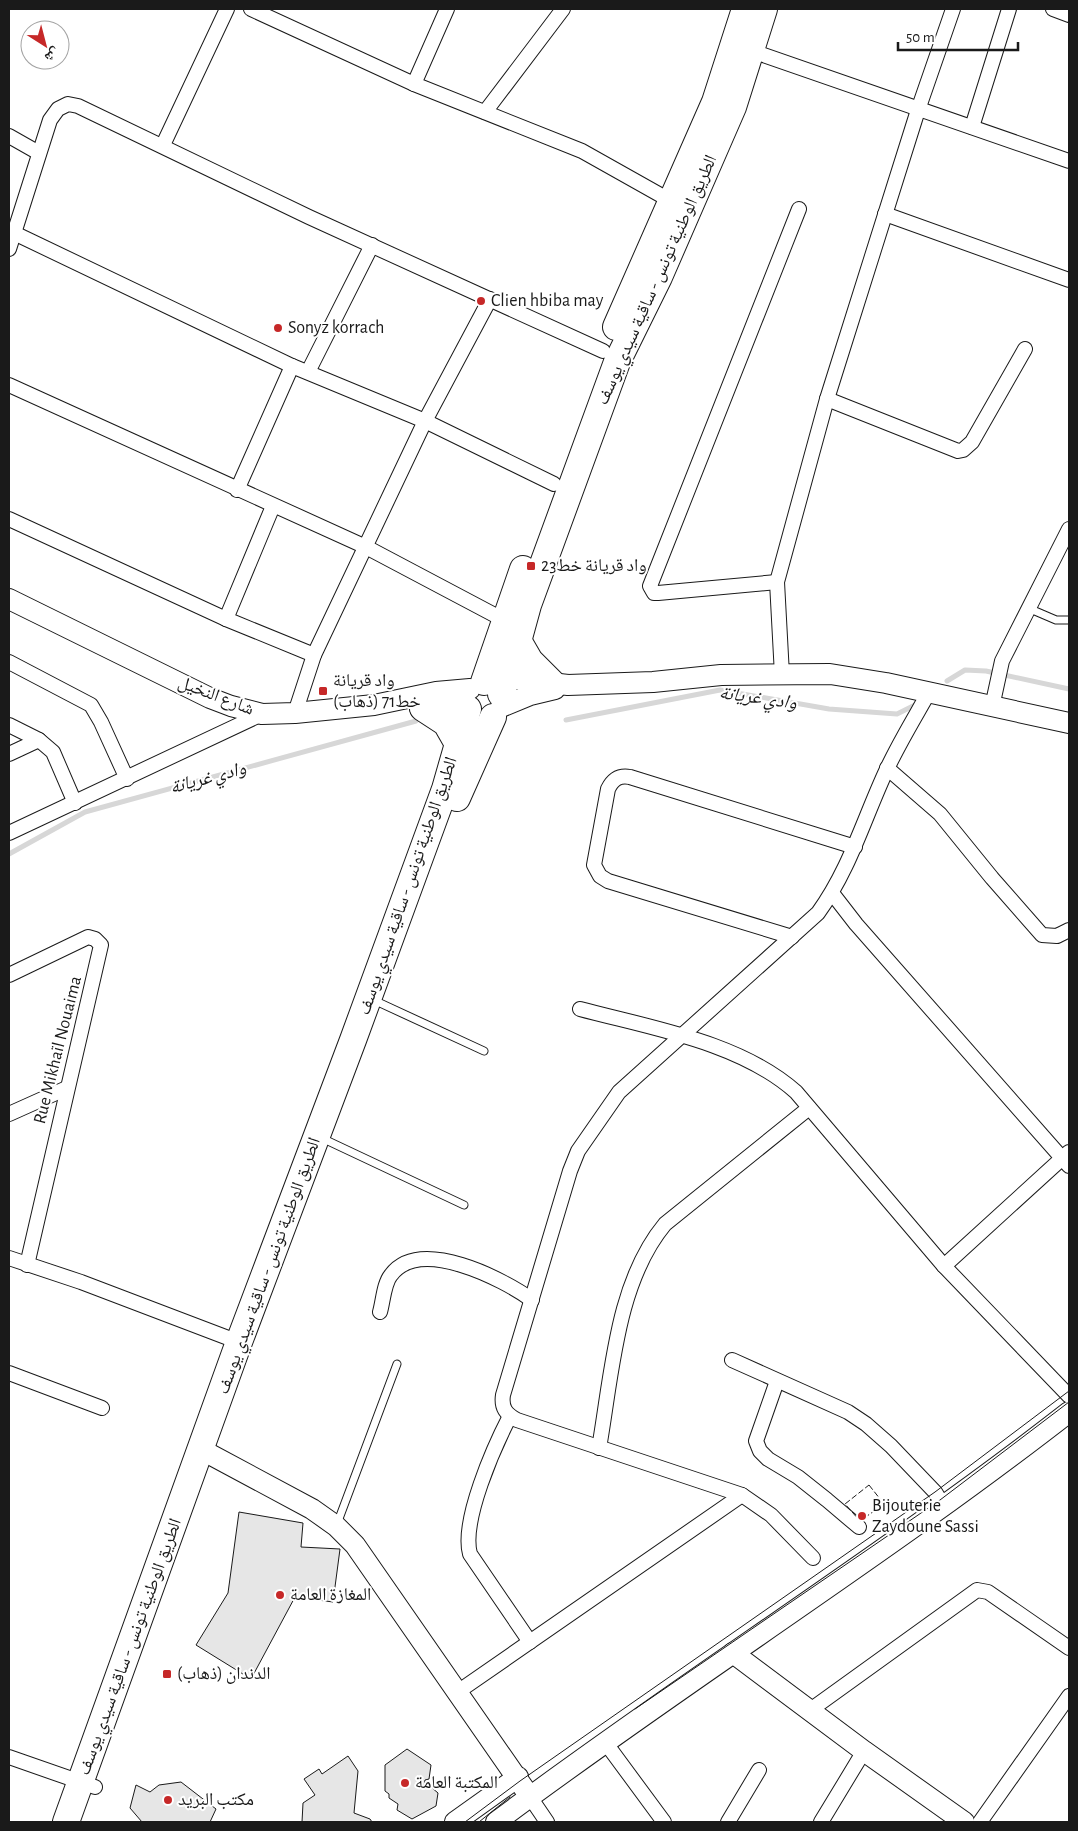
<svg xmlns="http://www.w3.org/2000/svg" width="1078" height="1831" font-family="'Alegreya Sans','Noto Naskh Arabic',sans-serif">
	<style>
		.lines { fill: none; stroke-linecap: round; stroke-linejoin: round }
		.stream { stroke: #d7d7d7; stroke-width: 5 }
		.building { fill: #e6e6e6; stroke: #1a1a1a }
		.lane-casing { stroke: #1a1a1a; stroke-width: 9 }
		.street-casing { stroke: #1a1a1a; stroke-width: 16 }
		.secondary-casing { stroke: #1a1a1a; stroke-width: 22 }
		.highway-casing { stroke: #1a1a1a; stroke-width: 28 }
		.lane { stroke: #fff; stroke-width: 7 }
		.street { stroke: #fff; stroke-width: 14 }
		.secondary { stroke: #fff; stroke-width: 20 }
		.highway { stroke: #fff; stroke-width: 26 }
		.tram { stroke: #1a1a1a; stroke-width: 1 }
		.fence { stroke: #1a1a1a; stroke-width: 1; stroke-dasharray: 6 2.5; stroke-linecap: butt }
		.poi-dot { fill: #c62828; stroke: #fff; stroke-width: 2 }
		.labels { text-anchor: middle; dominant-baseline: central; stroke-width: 4; stroke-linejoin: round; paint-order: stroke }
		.street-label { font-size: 18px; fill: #1a1a1a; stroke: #fff }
		.poi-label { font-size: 18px; fill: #1a1a1a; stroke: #fff; text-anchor: start }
		.water-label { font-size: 19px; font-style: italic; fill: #1a1a1a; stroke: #fff }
	</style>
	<rect width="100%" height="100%" fill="#fff"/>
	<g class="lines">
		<g class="stream">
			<path d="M947 681 965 670 986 671 1069 689"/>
			<path d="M566 720 720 690 829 709 897 714 917 704"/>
			<path d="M9 854 85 812 416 721"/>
		</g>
	</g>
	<g class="building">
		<path d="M239 1512 303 1523 301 1547 340 1549 333 1602 295 1597 251 1679 196 1645 228 1593Z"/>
		<path d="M407 1749 431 1765 429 1779 425 1780 424 1786 431 1787 438 1793 436 1806 412 1819 397 1810 398 1804 389 1798V1794L385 1791V1765Z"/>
		<path d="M348 1756 358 1771 354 1813 370 1819 372 1822H302L303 1803 315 1795 304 1779 319 1769 322 1774Z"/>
		<path d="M181 1782 216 1809 210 1822H142L130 1808 136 1785 150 1792 159 1785Z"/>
	</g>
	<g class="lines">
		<defs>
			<g id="lane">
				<path d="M1028 608 1056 620H1069"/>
				<path d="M380 1003 484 1051"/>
				<path d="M328 1141 464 1205"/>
				<path d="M337 1524 397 1364"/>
			</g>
			<g id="street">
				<path d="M251 9 414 84 582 151 671 201"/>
				<path d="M1053 9 1069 15"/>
				<path d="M752 51 1069 161"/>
				<path d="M414 84 447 9"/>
				<path d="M485 112 563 9"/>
				<path d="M972 127 1009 9"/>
				<path d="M9 136 39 153"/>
				<path d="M163 145 227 9"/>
				<path d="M885 214 1069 280"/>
				<path d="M14 233 292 366 425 421 554 484"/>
				<path d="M9 249 50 120 58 109 68 104 78 106 309 217 603 351"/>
				<path d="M308 372 372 245"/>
				<path d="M9 385 366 547 504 620"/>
				<path d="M827 399 958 451 963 450 972 442 1025 349"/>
				<path d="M237 490 292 366"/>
				<path d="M9 519 226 619 314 655"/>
				<path d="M777 582 658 593H654L650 586 799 209"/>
				<path d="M226 619 273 506"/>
				<path d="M9 662 91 705 101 722 127 779"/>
				<path d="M782 675 777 582 827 399 918 110 953 9"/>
				<path d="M992 707 1002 661 1069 529"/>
				<path d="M295 713 314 655 425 421 490 299"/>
				<path d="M9 725 39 740 53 752 75 803"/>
				<path d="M9 754 39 740"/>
				<path d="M887 768 940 814 992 878 1042 935 1057 936 1069 930"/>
				<path d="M9 833 262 714"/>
				<path d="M832 893 856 924 1069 1166"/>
				<path d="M792 937 608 881 600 876 594 865 608 789C613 779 619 775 630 777L855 847"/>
				<path d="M9 975 88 937 95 939 101 945 27 1265"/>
				<path d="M580 1009C651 1028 740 1042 796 1092L944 1266 1069 1396"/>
				<path d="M9 1114 67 1088"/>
				<path d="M9 1258 81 1282 244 1344"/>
				<path d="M944 1266 1069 1152"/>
				<path d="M380 1312C383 1302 384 1283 391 1275 420 1236 503 1279 532 1300"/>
				<path d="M732 1360 848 1412 866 1424 891 1446 935 1492 943 1505"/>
				<path d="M9 1373 102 1408"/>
				<path d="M777 1381 756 1441 760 1451 768 1459 798 1477 827 1500 859 1527"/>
				<path d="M510 1416C494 1447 461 1521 470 1554L530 1642"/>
				<path d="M599 1448C612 1375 616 1283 665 1224L809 1108"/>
				<path d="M813 1558 771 1515 742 1495 517 1420C506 1414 501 1408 503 1395L570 1171 578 1151 619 1092 818 913C850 869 864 818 887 769 899 743 915 717 929 692"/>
				<path d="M459 1691 742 1495"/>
				<path d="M809 1711 977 1590 988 1592 1069 1648"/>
				<path d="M605 1742 664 1822"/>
				<path d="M9 1757 95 1787"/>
				<path d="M530 1797 547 1822"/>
				<path d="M728 1822 759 1770"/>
				<path d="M821 1822 864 1751"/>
				<path d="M980 1822 1069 1696"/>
			</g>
			<g id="secondary">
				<path d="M9 599 210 698 231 706 262 714 295 713 374 705 436 692 470 689"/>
				<path d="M495 682 508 678 568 685 653 682 721 675 830 674 886 683 1069 723"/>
				<path d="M501 707 530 695 555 689"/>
				<path d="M420 708 468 709"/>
				<path d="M202 1450 312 1509 336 1526 355 1545 530 1797"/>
				<path d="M733 1653 864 1751 964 1822"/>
				<path d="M455 1822 518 1777"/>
				<path d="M496 1822C684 1681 884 1556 1069 1412"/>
			</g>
			<g id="highway">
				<path d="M616 327 715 102 745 9"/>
				<path d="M519 642 530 661 552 683"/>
				<path d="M484 682 523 569"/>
				<path d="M501 694 511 667 528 605 617 362 659 277 733 107 764 9"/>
				<path d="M423 708 446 723 458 744"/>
				<path d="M457 798 493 717"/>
				<path d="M66 1822 239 1342 353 1040 445 789 468 709"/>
			</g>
		</defs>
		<use href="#lane" class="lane-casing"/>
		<use href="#street" class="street-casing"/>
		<use href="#secondary" class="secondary-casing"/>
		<use href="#highway" class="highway-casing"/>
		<use href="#lane" class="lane"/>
		<use href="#street" class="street"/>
		<use href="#secondary" class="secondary"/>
		<use href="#highway" class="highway"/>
		<g class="tram">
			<path d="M635 1709 940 1500 1069 1402"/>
			<path d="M465 1822 520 1781 935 1492 1069 1391"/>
			<path d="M479 1822 510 1797"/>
		</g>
		<path class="fence" d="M869 1485 884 1504 860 1521 845 1504Z"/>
	</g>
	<g class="poi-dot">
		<circle cx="481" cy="301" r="5"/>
		<circle cx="278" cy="328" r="5"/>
		<rect x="526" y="561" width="10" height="10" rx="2.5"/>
		<rect x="318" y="686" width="10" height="10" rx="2.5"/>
		<circle cx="862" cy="1516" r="5"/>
		<circle cx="280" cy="1595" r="5"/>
		<rect x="162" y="1669" width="10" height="10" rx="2.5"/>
		<circle cx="405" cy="1783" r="5"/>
		<circle cx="168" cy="1800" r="5"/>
	</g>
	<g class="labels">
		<g class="street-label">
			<text transform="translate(657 280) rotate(-66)">الطريق الوطنية تونس - ساقية سيدي يوسف</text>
			<text transform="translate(216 696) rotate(21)">شارع النخيل</text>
			<text transform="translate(408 886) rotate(-71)">الطريق الوطنية تونس - ساقية سيدي يوسف</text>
			<text transform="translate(58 1050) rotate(-76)">Rue Mikhaïl Nouaima</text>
			<text transform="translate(269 1266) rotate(-70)">الطريق الوطنية تونس - ساقية سيدي يوسف</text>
			<text transform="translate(130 1647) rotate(-70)">الطريق الوطنية تونس - ساقية سيدي يوسف</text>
		</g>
		<g class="poi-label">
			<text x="491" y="301">Clien hbiba may</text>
			<text x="288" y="328">Sonyz korrach</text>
			<text x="541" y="566">واد قريانة خط23</text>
			<text x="333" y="681">واد قريانة<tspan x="333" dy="21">خط71 (ذهاب)</tspan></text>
			<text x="872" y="1506">Bijouterie<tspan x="872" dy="21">Zaydoune Sassi</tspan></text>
			<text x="290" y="1595">المغازة العامة</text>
			<text x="177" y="1674">الدندان (ذهاب)</text>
			<text x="415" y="1783">المكتبة العامة</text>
			<text x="178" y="1800">مكتب البريد</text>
		</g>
		<g class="water-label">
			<text transform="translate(758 698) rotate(8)">وادي غريانة</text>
			<text transform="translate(208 778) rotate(-15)">وادي غريانة</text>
		</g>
	</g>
	<rect width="1078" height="1831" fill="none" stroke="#1a1a1a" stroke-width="20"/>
	<g transform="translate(45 45) rotate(144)"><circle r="24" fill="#ffffff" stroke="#a3a3a3"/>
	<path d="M0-4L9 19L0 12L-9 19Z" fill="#c62828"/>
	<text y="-8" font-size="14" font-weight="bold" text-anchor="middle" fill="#1a1a1a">ش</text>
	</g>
	<path d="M898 42v8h120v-8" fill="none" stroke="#1a1a1a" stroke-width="2.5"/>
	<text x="906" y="42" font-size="15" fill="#1a1a1a" stroke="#ffffff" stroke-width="4" paint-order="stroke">50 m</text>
</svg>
